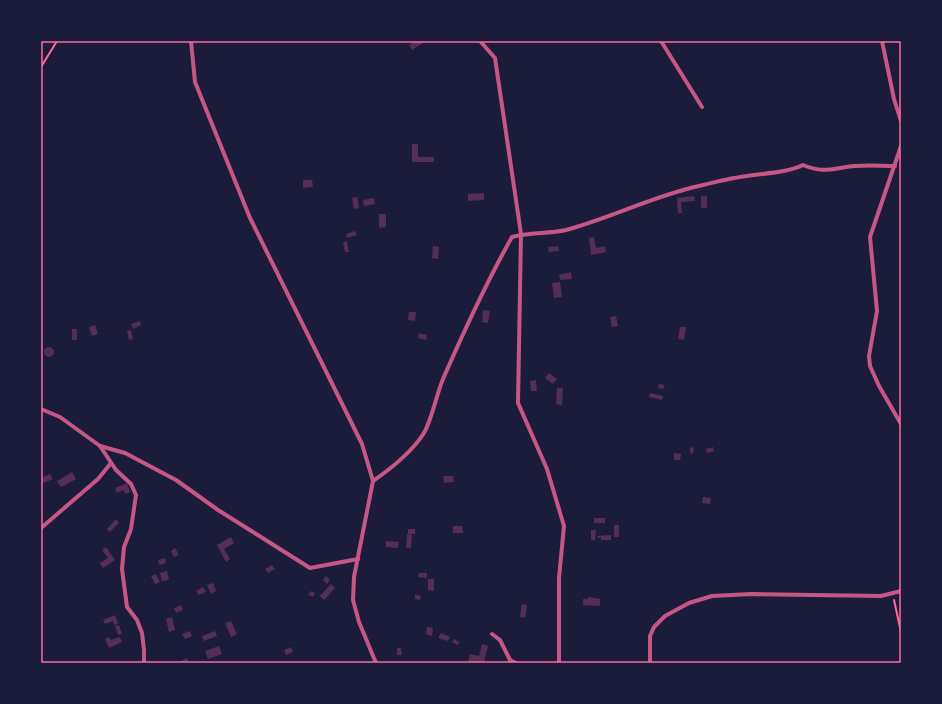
<svg xmlns="http://www.w3.org/2000/svg" width="942" height="704" font-family="Manrope,sans-serif">
	<style>
		.building { fill: #542f53 }
		.lines { fill: none; stroke-linecap: round; stroke-linejoin: round }
		.path { stroke: #ff6b9d; stroke-width: 2 }
		.minor { stroke: #c65784; stroke-width: 4 }
		.neatline { fill: none; stroke: #ff6b9d; stroke-width: 1.5 }
	</style>
	<rect width="100%" height="100%" fill="#1b1b3a"/>
	<g class="building">
		<path d="M415 41H426L412 50 409 45Z"/>
		<path d="M412 144H418V157H434V162H412Z"/>
		<path d="M303 180H312L313 187 303 188Z"/>
		<path d="M484 193V200L468 201V194Z"/>
		<path d="M694 196 695 201 681 202 682 213H678L677 198Z"/>
		<rect x="701" y="196" width="6" height="12"/>
		<path d="M357 197 359 208 354 209 352 198Z"/>
		<path d="M374 198 375 204 364 206 363 200Z"/>
		<path d="M379 214H386V227L379 228Z"/>
		<path d="M355 231 357 235 347 238 346 234Z"/>
		<path d="M594 237 596 248 605 246 606 252 591 255 589 238Z"/>
		<path d="M347 241 349 252H345L343 242Z"/>
		<path d="M433 246 439 247 438 259 432 258Z"/>
		<path d="M558 246 559 251 549 252 548 247Z"/>
		<path d="M571 272 572 279 560 280 559 275Z"/>
		<path d="M560 282 562 297 554 298 552 283Z"/>
		<path d="M483 310 490 311 488 323 482 322Z"/>
		<path d="M409 312H416L415 321 408 320Z"/>
		<path d="M616 316 618 326 612 327 610 317Z"/>
		<path d="M140 321 141 325 133 329 131 324Z"/>
		<path d="M95 325 98 334 92 336 89 327Z"/>
		<path d="M680 327H686L684 340 678 339Z"/>
		<rect x="72" y="329" width="5" height="11"/>
		<path d="M131 330 133 339 129 340 127 331Z"/>
		<path d="M419 333 427 335 426 340 418 338Z"/>
		<circle cx="49" cy="352" r="5"/>
		<path d="M549 373 557 379 553 384 545 378Z"/>
		<path d="M536 380 537 391H531L530 381Z"/>
		<path d="M659 384 665 385 663 389 658 388Z"/>
		<path d="M557 388H563L562 405 556 404Z"/>
		<path d="M650 393 663 396 662 400 649 397Z"/>
		<path d="M690 447 694 448 693 454 690 453Z"/>
		<path d="M713 447 714 451 707 453 706 449Z"/>
		<path d="M674 453 681 454 680 460H674Z"/>
		<path d="M72 472 76 479 61 487 57 481Z"/>
		<path d="M50 474 53 479 41 484V478Z"/>
		<path d="M443 476H453L454 482 444 483Z"/>
		<path d="M127 483 130 492 125 494 124 490 117 493 115 488Z"/>
		<path d="M703 497 711 498 710 504 702 503Z"/>
		<rect x="594" y="518" width="11" height="5"/>
		<path d="M116 519 119 523 110 532 107 529Z"/>
		<rect x="614" y="525" width="5" height="12"/>
		<path d="M453 526H462L463 533H453Z"/>
		<rect x="408" y="529" width="7" height="5"/>
		<path d="M591 530H596L595 540H591Z"/>
		<path d="M407 534 412 535 411 548H406Z"/>
		<path d="M611 535V540H601V537L598 538 597 536Z"/>
		<path d="M231 537 234 543 224 549 230 559 226 562 217 545Z"/>
		<path d="M386 541 399 542 398 548 386 547Z"/>
		<path d="M106 547 115 560 103 568 100 563 108 558 102 550Z"/>
		<path d="M175 548 179 555 174 557 171 551Z"/>
		<path d="M165 558 166 563 159 565 158 560Z"/>
		<path d="M272 565 275 569 268 573 265 569Z"/>
		<path d="M167 571 169 580 162 581 160 573Z"/>
		<path d="M419 573H427V578L418 577Z"/>
		<path d="M156 574 160 582 155 584 151 576Z"/>
		<path d="M326 576 330 580 327 584 323 580Z"/>
		<path d="M428 579H434V591L428 590Z"/>
		<path d="M213 583 216 591 211 594 207 585Z"/>
		<path d="M331 584 335 588 324 600 320 596Z"/>
		<path d="M203 587 206 592 199 595 196 591Z"/>
		<path d="M311 591 315 593 313 597 308 595Z"/>
		<path d="M415 594 421 596 420 600 415 599Z"/>
		<path d="M588 597 600 599V606L583 605V599H588Z"/>
		<path d="M522 604 527 605 525 618 520 617Z"/>
		<path d="M181 605 183 610 176 613 174 608Z"/>
		<path d="M115 615 118 624 114 625 113 621 105 624 103 620Z"/>
		<path d="M172 617 175 630 169 632 166 619Z"/>
		<path d="M231 621 237 634 231 637 225 623Z"/>
		<path d="M119 625 122 634 118 635 115 626Z"/>
		<path d="M427 627 433 628 432 636 426 634Z"/>
		<path d="M190 631 192 636 185 639 182 634Z"/>
		<path d="M215 631 217 636 204 641 202 636Z"/>
		<path d="M441 633 450 637 448 641 438 638Z"/>
		<path d="M109 637 111 640 120 637 122 642 109 648 105 639Z"/>
		<path d="M454 639 459 642 458 645 452 642Z"/>
		<path d="M482 644 488 646 484 663H468L470 654 479 656Z"/>
		<path d="M219 646 222 654 208 659 205 651Z"/>
		<path d="M291 647 293 652 286 655 284 650Z"/>
		<path d="M397 648H401L402 655H397Z"/>
		<path d="M187 658 189 663H178Z"/>
	</g>
	<g class="lines">
		<g class="path">
			<path d="M41 67 57 41"/>
			<path d="M894 600 901 632"/>
		</g>
		<g class="minor">
			<path d="M191 41 195 82 250 218 362 444 373 481"/>
			<path d="M480 41 495 58 521 234 518 403 547 469 564 526 559 578V663"/>
			<path d="M661 41 702 107"/>
			<path d="M882 41 894 99 901 121"/>
			<path d="M901 146 870 237 877 311 869 356 870 366 879 386 901 424"/>
			<path d="M41 409 60 417 100 446 125 453 176 480 218 510 310 568 358 559"/>
			<path d="M100 446 116 470 131 484 136 495 131 529 124 547 122 569 127 607 137 620 142 633 144 650V663"/>
			<path d="M41 528 98 479 111 463"/>
			<path d="M492 634 500 640 510 660 516 663"/>
			<path d="M376 663 359 622 353 600 354 577 373 481C392 468 411 453 424 433 432 419 436 396 443 379 464 331 486 283 512 237 529 232 548 234 566 230 611 218 653 196 699 186 715 182 731 178 747 176 766 173 786 173 803 165 825 174 832 168 855 166 868 165 882 166 895 166"/>
			<path d="M650 663V636L654 627 665 616 689 603 712 596 752 594 881 596 901 591"/>
		</g>
	</g>
	<rect width="942" height="704" fill="none" stroke="#1b1b3a" stroke-width="84"/>
	<rect x="42" y="42" width="858" height="620" class="neatline"/>
</svg>
